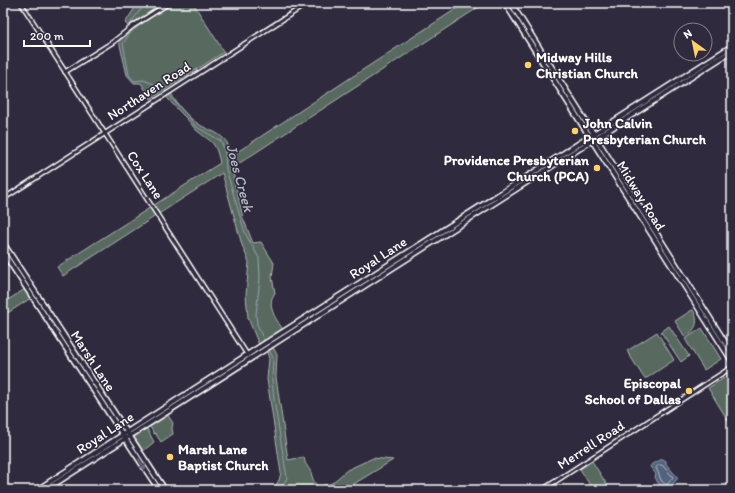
<svg xmlns="http://www.w3.org/2000/svg" width="735" height="493" font-family="Itim,sans-serif">
	<style>
		.green { fill: #596a61; stroke: #acb4b0 }
		.water { fill: #51627b; stroke: #97a1b0 }
		.lines { fill: none; stroke-linecap: round; stroke-linejoin: round }
		.shore { stroke: #b9c0ca; stroke-width: 1 }
		.stream { stroke: #97a1b0; stroke-width: 1 }
		.minor-casing { stroke: #fff; stroke-width: 6 }
		.major-casing { stroke: #fff; stroke-width: 7 }
		.minor { stroke: #2f2a3d; stroke-width: 3 }
		.major { stroke: #2f2a3d; stroke-width: 4 }
		.oneway { stroke: #6d6a77 }
		.poi-dot { fill: #ffd166; stroke: #2f2a3d; stroke-width: 1.5 }
		.labels { text-anchor: middle; dominant-baseline: central; stroke-width: 3; stroke-linejoin: round; paint-order: stroke }
		.poi-label { font-size: 14px; font-weight: bold; fill: #fff; stroke: #2f2a3d; text-anchor: start }
		.street-label { font-size: 14px; fill: #fff; stroke: #2f2a3d }
		.water-label { font-size: 15px; font-style: italic; fill: #b1b8c4; stroke: #2f2a3d }
	</style>
	<rect width="100%" height="100%" fill="#2f2a3d"/>
	<filter id="ink" filterUnits="userSpaceOnUse"><feTurbulence type="fractalNoise" baseFrequency=".025" numOctaves="2"/><feDisplacementMap in="SourceGraphic" scale="8" xChannelSelector="R" yChannelSelector="G"/><feConvolveMatrix kernelMatrix="1 2 1 2 8 2 1 2 1" color-interpolation-filters="sRGB"/></filter>
	<g filter="url(#ink)">
		<g class="green">
			<path d="M138 3H159V6L128 26 125 23Z"/>
			<path d="M173 3H193L224 52 151 99 141 83H134L127 75 119 41 140 25Z"/>
			<path d="M465 3H485L232 168 243 218 253 243 261 242 274 263 272 277 275 293C266 304 275 318 282 328L281 331 259 345 248 318 246 295 249 262 242 245 222 173 63 276 57 267 220 163C215 139 211 143 195 129 192 125 189 121 185 117 178 110 172 104 166 96L171 93C177 105 188 118 200 125 208 130 218 132 224 139 229 143 229 150 231 156Z"/>
			<path d="M25 289 31 298 3 316V303Z"/>
			<path d="M692 310H693C700 322 696 330 685 337L675 321Z"/>
			<path d="M669 326 689 356 681 362 661 332Z"/>
			<path d="M702 328 721 359 704 370 685 339Z"/>
			<path d="M657 332 674 360 647 378H644L627 351Z"/>
			<path d="M273 347 277 355 276 377 288 460 304 457C305 466 309 467 311 472 312 478 314 482 318 487L332 483 347 470 373 458 393 460 344 490H273L279 480 281 473 267 379 269 359 267 352Z"/>
			<path d="M732 373V427L708 388Z"/>
			<path d="M167 414 173 423 172 428 173 434 161 442 155 433 154 434 149 425Z"/>
			<path d="M146 427 154 442 142 452 132 437 133 435Z"/>
			<path d="M592 461 609 488 605 490H593L580 469Z"/>
		</g>
		<path class="water" d="M663 459 666 461V464L678 478 668 490H665L658 483 655 477 656 474 650 467 652 464Z"/>
		<g class="lines">
			<path class="shore" d="M659 465H662L673 477 667 485C659 482 660 474 656 468Z"/>
			<g class="stream">
				<path d="M131 27V22L146 3"/>
				<path d="M130 30V34L123 43 129 75 134 81 143 80 163 87 174 101 189 117 195 126 221 141 225 152 226 169 245 233 259 258 260 278 256 314 257 324 264 341"/>
				<path d="M269 350 273 358 272 380 274 400 287 478 280 490"/>
			</g>
			<defs>
				<g id="minor">
					<path d="M21 3 248 356"/>
					<path d="M65 72 113 42 133 26 169 3"/>
					<path d="M3 199 308 3"/>
					<path d="M542 490 732 367"/>
				</g>
				<g id="major">
					<path d="M505 3 732 361"/>
					<path d="M511 3 732 353"/>
					<path d="M3 243 165 490"/>
					<path d="M3 252 159 490"/>
					<path d="M37 490 247 355 732 46"/>
					<path d="M45 490 732 51"/>
				</g>
			</defs>
			<use href="#minor" class="minor-casing"/>
			<use href="#major" class="major-casing"/>
			<use href="#minor" class="minor"/>
			<use href="#major" class="major"/>
		</g>
		<defs><path id="oneway-shaft" d="M-6 0H5M1.5-3L5.5 0L1.5 3" fill="none" stroke-width="1.6" stroke-linecap="round" stroke-linejoin="round"/></defs>
		<use class="oneway" href="#oneway-shaft" transform="translate(142 464) rotate(57)"/>
	</g>
	<g class="poi-dot">
		<circle cx="528" cy="65" r="4"/>
		<circle cx="575" cy="131" r="4"/>
		<circle cx="597" cy="168" r="4"/>
		<circle cx="689" cy="391" r="4"/>
		<circle cx="170" cy="457" r="4"/>
	</g>
	<g class="labels">
		<g class="poi-label">
			<text x="536" y="57">Midway Hills<tspan x="536" dy="16">Christian Church</tspan></text>
			<text x="583" y="123">John Calvin<tspan x="583" dy="16">Presbyterian Church</tspan></text>
			<text x="589" y="160" text-anchor="end">Providence Presbyterian<tspan x="589" dy="16">Church (PCA)</tspan></text>
			<text x="681" y="383" text-anchor="end">Episcopal<tspan x="681" dy="16">School of Dallas</tspan></text>
			<text x="178" y="449">Marsh Lane<tspan x="178" dy="16">Baptist Church</tspan></text>
		</g>
		<g class="street-label">
			<text transform="translate(149 91) rotate(-33)">Northaven Road</text>
			<text transform="translate(145 175) rotate(57)">Cox Lane</text>
			<text transform="translate(641 196) rotate(58)">Midway Road</text>
			<text transform="translate(378 258) rotate(-33)">Royal Lane</text>
			<text transform="translate(93 361) rotate(57)">Marsh Lane</text>
			<text transform="translate(105 433) rotate(-33)">Royal Lane</text>
			<text transform="translate(591 445) rotate(-33)">Merrell Road</text>
		</g>
		<g class="water-label">
			<text transform="translate(240 178) rotate(75)">Joes Creek</text>
		</g>
	</g>
	<rect width="735" height="493" fill="none" stroke="#2f2a3d" stroke-width="16"/>
	<rect x="8" y="8" width="719" height="477" fill="none" stroke="#fff" stroke-width="1.5" filter="url(#ink)"/>
	<g transform="translate(693 42) rotate(327)"><circle r="19" fill="#2f2a3d" stroke="#827f8b"/>
	<path d="M0-3L7 15L0 10L-7 15Z" fill="#ffd166"/>
	<text y="-6" font-size="11" font-weight="bold" text-anchor="middle" fill="#ffffff">N</text>
	</g>
	<path d="M24 40v6h66v-6" fill="none" stroke="#ffffff" stroke-width="2"/>
	<text x="30" y="40" font-size="12" fill="#ffffff" stroke="#2f2a3d" stroke-width="3" paint-order="stroke">200 m</text>
</svg>
